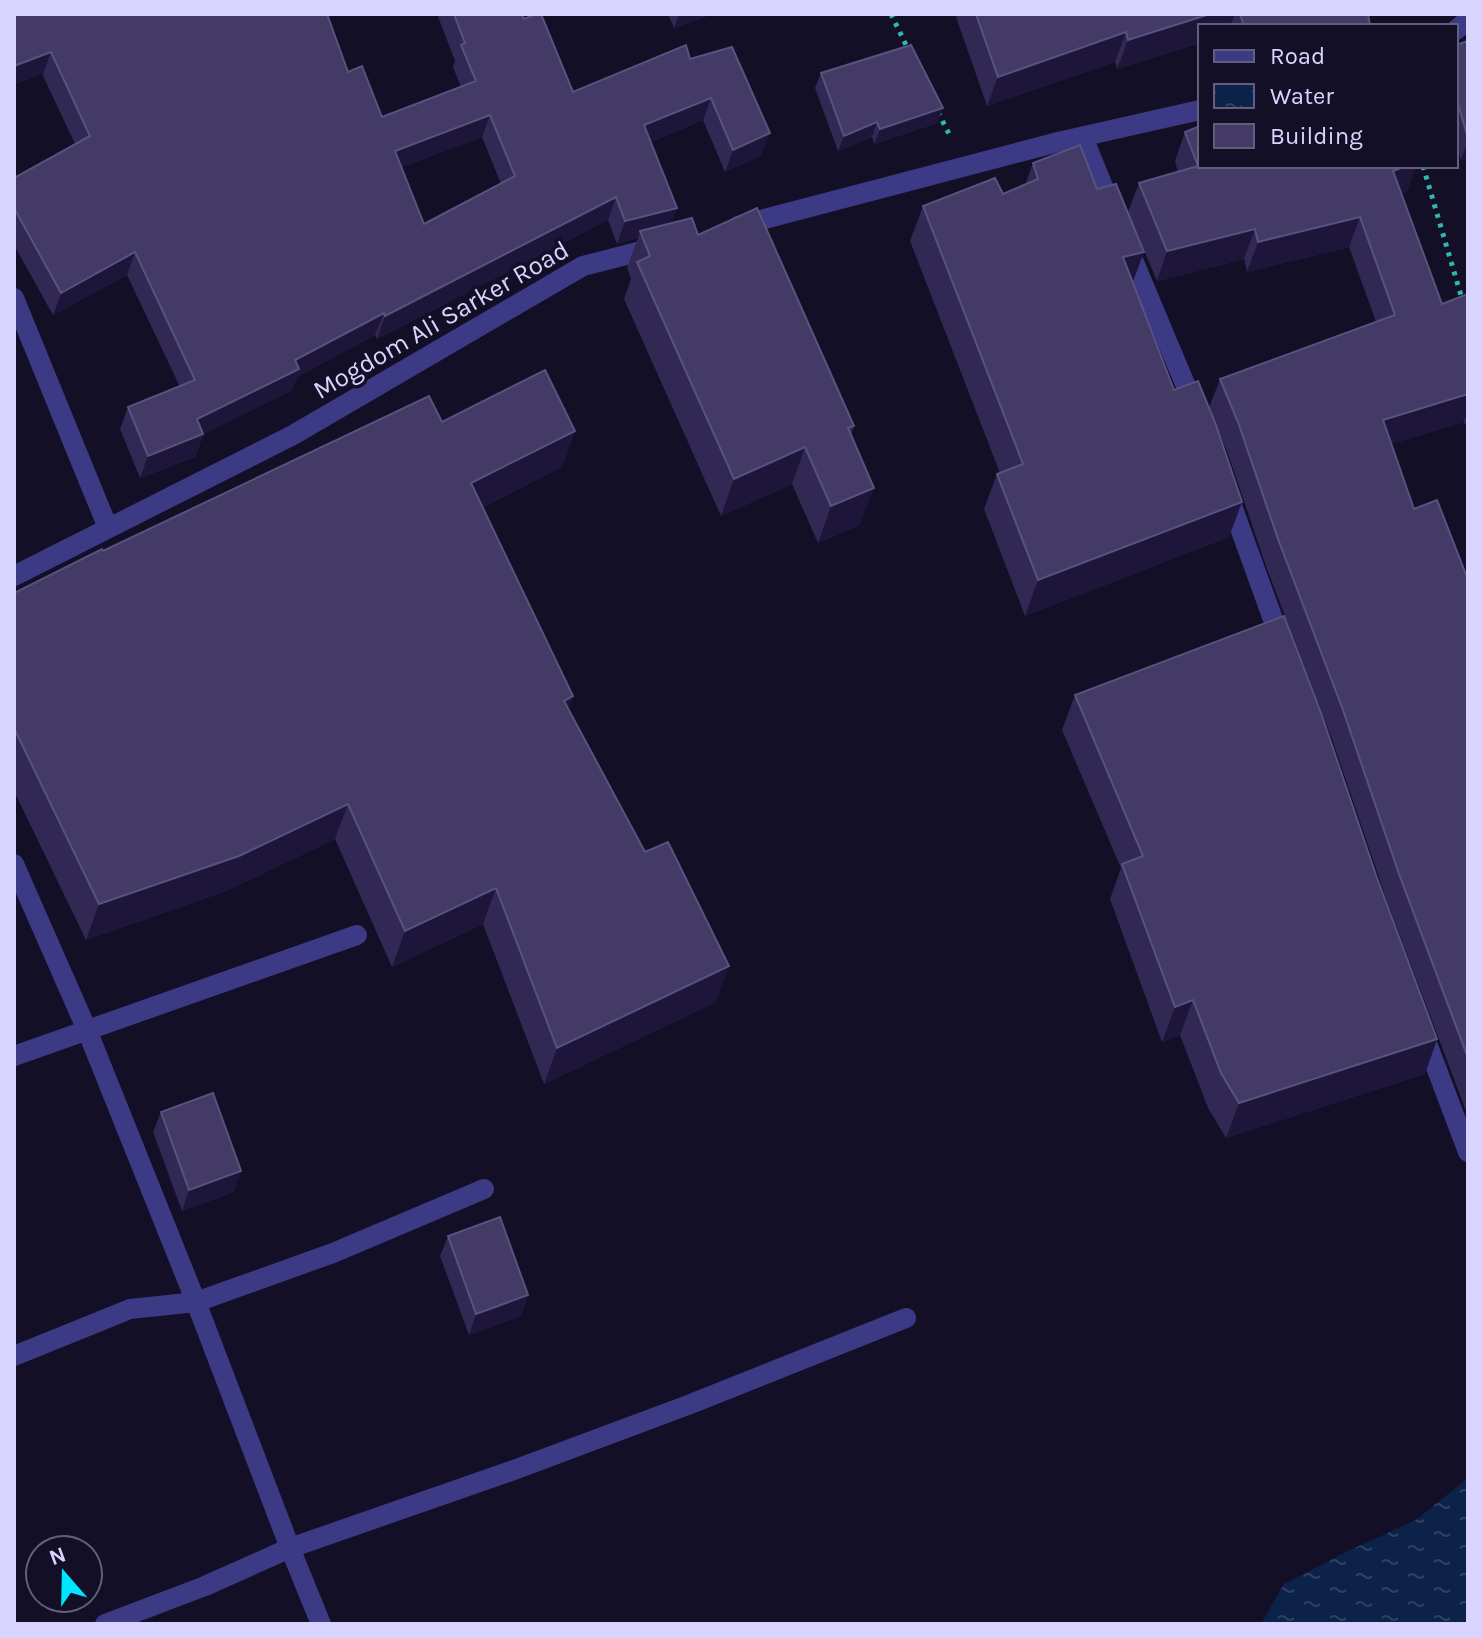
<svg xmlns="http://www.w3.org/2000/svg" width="1482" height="1638" font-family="Karla,sans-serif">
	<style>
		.water { fill: url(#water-ripples) }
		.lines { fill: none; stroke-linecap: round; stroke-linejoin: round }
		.path { stroke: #2fb8b0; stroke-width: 5; stroke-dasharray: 4 6; stroke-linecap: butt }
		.street { stroke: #3d3a85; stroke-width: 20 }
		.wall { fill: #312854; fill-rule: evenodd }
		.shaded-wall { fill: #1d163a }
		.building { fill: #433a66; stroke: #5a527e; stroke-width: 2; fill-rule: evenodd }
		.labels { text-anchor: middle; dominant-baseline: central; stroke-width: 7; stroke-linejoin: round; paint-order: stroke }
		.street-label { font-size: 26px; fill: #d9d4ff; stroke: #130f26 }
	</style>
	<defs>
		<pattern id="water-ripples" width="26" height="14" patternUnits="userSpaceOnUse" patternTransform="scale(2)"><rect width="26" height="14" fill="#0c2248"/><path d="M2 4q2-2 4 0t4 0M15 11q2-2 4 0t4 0" fill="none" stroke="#2f4163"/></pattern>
	</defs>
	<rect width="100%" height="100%" fill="#130f26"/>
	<path class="water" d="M1468 1478V1624H1261L1284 1584 1348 1551 1416 1520Z"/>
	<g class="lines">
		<g class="path">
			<path d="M891 14 908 49"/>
			<path d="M938 112 950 136"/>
			<path d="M1423 166 1462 299"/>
		</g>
		<g class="street">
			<path d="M1456 30 1468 20"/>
			<path d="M1083 137 1113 211"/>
			<path d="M738 226 1058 142 1200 110"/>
			<path d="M1128 248 1196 410"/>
			<path d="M14 298 108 528"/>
			<path d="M1227 492 1283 647"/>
			<path d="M14 576 293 435 583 266 657 247"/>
			<path d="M14 864 87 1030 196 1302 290 1548 321 1624"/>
			<path d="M1422 1030 1468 1152"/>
			<path d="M14 1056 357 935"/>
			<path d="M14 1356 130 1309 196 1302 333 1253 484 1189"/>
			<path d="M105 1624 205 1586 290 1548 511 1471 688 1405 906 1318"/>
		</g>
	</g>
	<g class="wall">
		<path d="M14 14 348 72 382 117 461 87 453 67 455 61 437 14H522L524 19 573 92 690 59 762 155 725 172 703 120 651 142 677 208 671 223 698 235 854 426 851 435 860 525 818 543 792 484 721 516 624 299 631 279 627 268 638 238 617 244 608 220 377 339 375 335 297 377 291 391 203 434 195 457 140 478 120 429 128 407 180 387 127 275 53 315 14 245V178L75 144ZM482 137 501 184 424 224 402 167Z"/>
		<path d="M668 14H713L674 28Z"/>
		<path d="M955 14H1368L1370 26H1200V43L1117 69 1115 62 987 106Z"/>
		<path d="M1468 41V159L1461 160 1456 143V45Z"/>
		<path d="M821 73 943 108 937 123 874 144 872 137 838 151 815 88Z"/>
		<path d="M1185 132 1200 166H1416L1407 191 1401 193 1442 304 1468 294V423L1465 424 1464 422 1391 444 1414 509 1468 580V1116L1388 904 1332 739 1267 569 1227 451 1209 408 1220 379 1376 322 1349 247 1247 272 1244 259 1157 281 1128 212 1139 183 1178 172 1175 161Z"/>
		<path d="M1033 163 1133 282 1229 537 1025 616 984 509 997 474 1000 473 910 241 923 206 1003 194 1025 185Z"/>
		<path d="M442 422 575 431 562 467 483 507 573 696 568 710 716 1002 544 1084 483 924 392 967 335 839 226 891 86 940 14 791V593L103 551Z"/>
		<path d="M1075 695 1377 878 1437 1039 1425 1074 1226 1138 1208 1108 1180 1035 1162 1042 1110 899 1121 868 1062 730Z"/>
		<path d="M161 1112 234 1192 182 1211 153 1132Z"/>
		<path d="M448 1236 528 1295 521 1316 469 1335 440 1256Z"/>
	</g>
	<g class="shaded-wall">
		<path d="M679 14H713L674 28Z"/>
		<path d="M1210 14H1235L1230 26H1200V43L1117 69 1128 40Z"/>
		<path d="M1126 32 1115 62 987 106 998 77Z"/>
		<path d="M51 52 43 74 14 85V66Z"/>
		<path d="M711 98 703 120 636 148 644 125Z"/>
		<path d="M943 108 937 123 874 144 880 129Z"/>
		<path d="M490 115 482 137 387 173 395 151Z"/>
		<path d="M877 122 872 137 838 151 844 136Z"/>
		<path d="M770 133 762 155 725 172 733 150Z"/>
		<path d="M1468 140V159L1461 160Z"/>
		<path d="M1406 166H1416L1407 191 1382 200 1393 171Z"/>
		<path d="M616 197 608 220 377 339 385 316Z"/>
		<path d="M677 208 669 230 640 231 638 238 617 244 625 221Z"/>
		<path d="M1360 217 1349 247 1247 272 1258 242Z"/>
		<path d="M1255 229 1244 259 1157 281 1167 251Z"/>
		<path d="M135 252 127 275 53 315 61 293Z"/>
		<path d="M1144 252 1131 287 1123 257Z"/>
		<path d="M384 313 375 335 297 377 291 391 202 435 195 457 140 478 148 456 197 419 295 360Z"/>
		<path d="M1468 394V410L1464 422 1373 450 1383 420Z"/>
		<path d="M575 431 562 467 458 519 471 483Z"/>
		<path d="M805 447 792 484 721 516 734 479Z"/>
		<path d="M874 488 860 525 818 543 831 506Z"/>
		<path d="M1242 502 1229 537 1025 616 1038 580Z"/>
		<path d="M573 696 560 732 564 701Z"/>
		<path d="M348 804 335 839 226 891 86 940 99 904Z"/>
		<path d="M496 888 483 924 392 967 405 931Z"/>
		<path d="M729 966 716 1002 544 1084 557 1048Z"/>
		<path d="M1193 1000 1180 1035 1162 1042 1175 1007Z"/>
		<path d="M1437 1039 1425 1074 1226 1138 1239 1103Z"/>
		<path d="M241 1171 234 1192 182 1211 189 1190Z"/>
		<path d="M528 1295 521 1316 469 1335 476 1314Z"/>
	</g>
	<g class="building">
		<path d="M14 14H327L348 72 362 66 382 117 476 81 461 45 465 43 454 14H522L524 19 536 14H541L573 92 686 45 690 59 732 47 770 133 733 150 711 98 644 125 677 208 625 221 616 197 385 316 384 313 295 360 299 369 197 419 203 434 148 456 128 407 195 380 135 252 61 293 14 208V178L90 136 51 52 14 66ZM490 115 515 176 424 224 395 151Z"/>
		<path d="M976 14H1210L1128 40 1126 32 998 77Z"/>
		<path d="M1240 14H1368L1370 26H1244Z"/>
		<path d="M1468 41V138L1456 97V45Z"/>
		<path d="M911 45 943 108 880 129 877 122 844 136 821 73Z"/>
		<path d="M1200 126V166H1406L1393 171 1442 304 1468 294V394L1383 420 1414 509 1437 500 1468 580V1058L1399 874 1343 710 1278 539 1238 422 1220 379 1395 315 1360 217 1258 242 1255 229 1167 251 1139 183 1198 166 1185 132Z"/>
		<path d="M1080 145 1097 189 1116 184 1144 252 1123 257 1174 390 1198 381 1216 425 1242 502 1038 580 997 474 1023 464 923 206 995 178 1003 194 1038 179 1033 163Z"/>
		<path d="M757 208 854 426 848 428 874 488 831 506 805 447 734 479 637 262 650 256 640 231 692 218 698 235Z"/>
		<path d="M545 370 575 431 471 483 573 696 564 701 645 852 668 842 729 966 557 1048 496 888 405 931 348 804 239 856 99 904 14 728V593L102 549 103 551 429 396 442 422Z"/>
		<path d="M1284 616 1321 713 1377 878 1437 1039 1239 1103 1221 1073 1193 1000 1175 1007 1122 864 1143 856 1075 695Z"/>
		<path d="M213 1093 241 1171 189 1190 161 1112Z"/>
		<path d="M500 1217 528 1295 476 1314 448 1236Z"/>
	</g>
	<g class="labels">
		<g class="street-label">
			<text transform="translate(441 320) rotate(-30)">Mogdom Ali Sarker Road</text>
		</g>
	</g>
	<rect width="1482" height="1638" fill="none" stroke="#d9d4ff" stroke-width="32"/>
	<rect x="1198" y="24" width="260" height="144" fill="#130f26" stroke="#625e7d" stroke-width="2"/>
	<rect x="1214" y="50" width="40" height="12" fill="#3d3a85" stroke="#625e7d" stroke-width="2"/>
	<text x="1270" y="64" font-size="24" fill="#d9d4ff">Road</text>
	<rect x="1214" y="84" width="40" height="24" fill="url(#water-ripples)" stroke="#625e7d" stroke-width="2"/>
	<text x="1270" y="104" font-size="24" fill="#d9d4ff">Water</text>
	<rect x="1214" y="124" width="40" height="24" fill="#433a66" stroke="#625e7d" stroke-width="2"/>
	<text x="1270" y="144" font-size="24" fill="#d9d4ff">Building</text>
	<g transform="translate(64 1574) rotate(340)"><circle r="38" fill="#130f26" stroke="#625e7d" stroke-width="2"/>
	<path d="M0-6L14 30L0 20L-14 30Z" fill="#00e5ff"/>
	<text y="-12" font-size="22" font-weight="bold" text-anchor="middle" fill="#d9d4ff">N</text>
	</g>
</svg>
